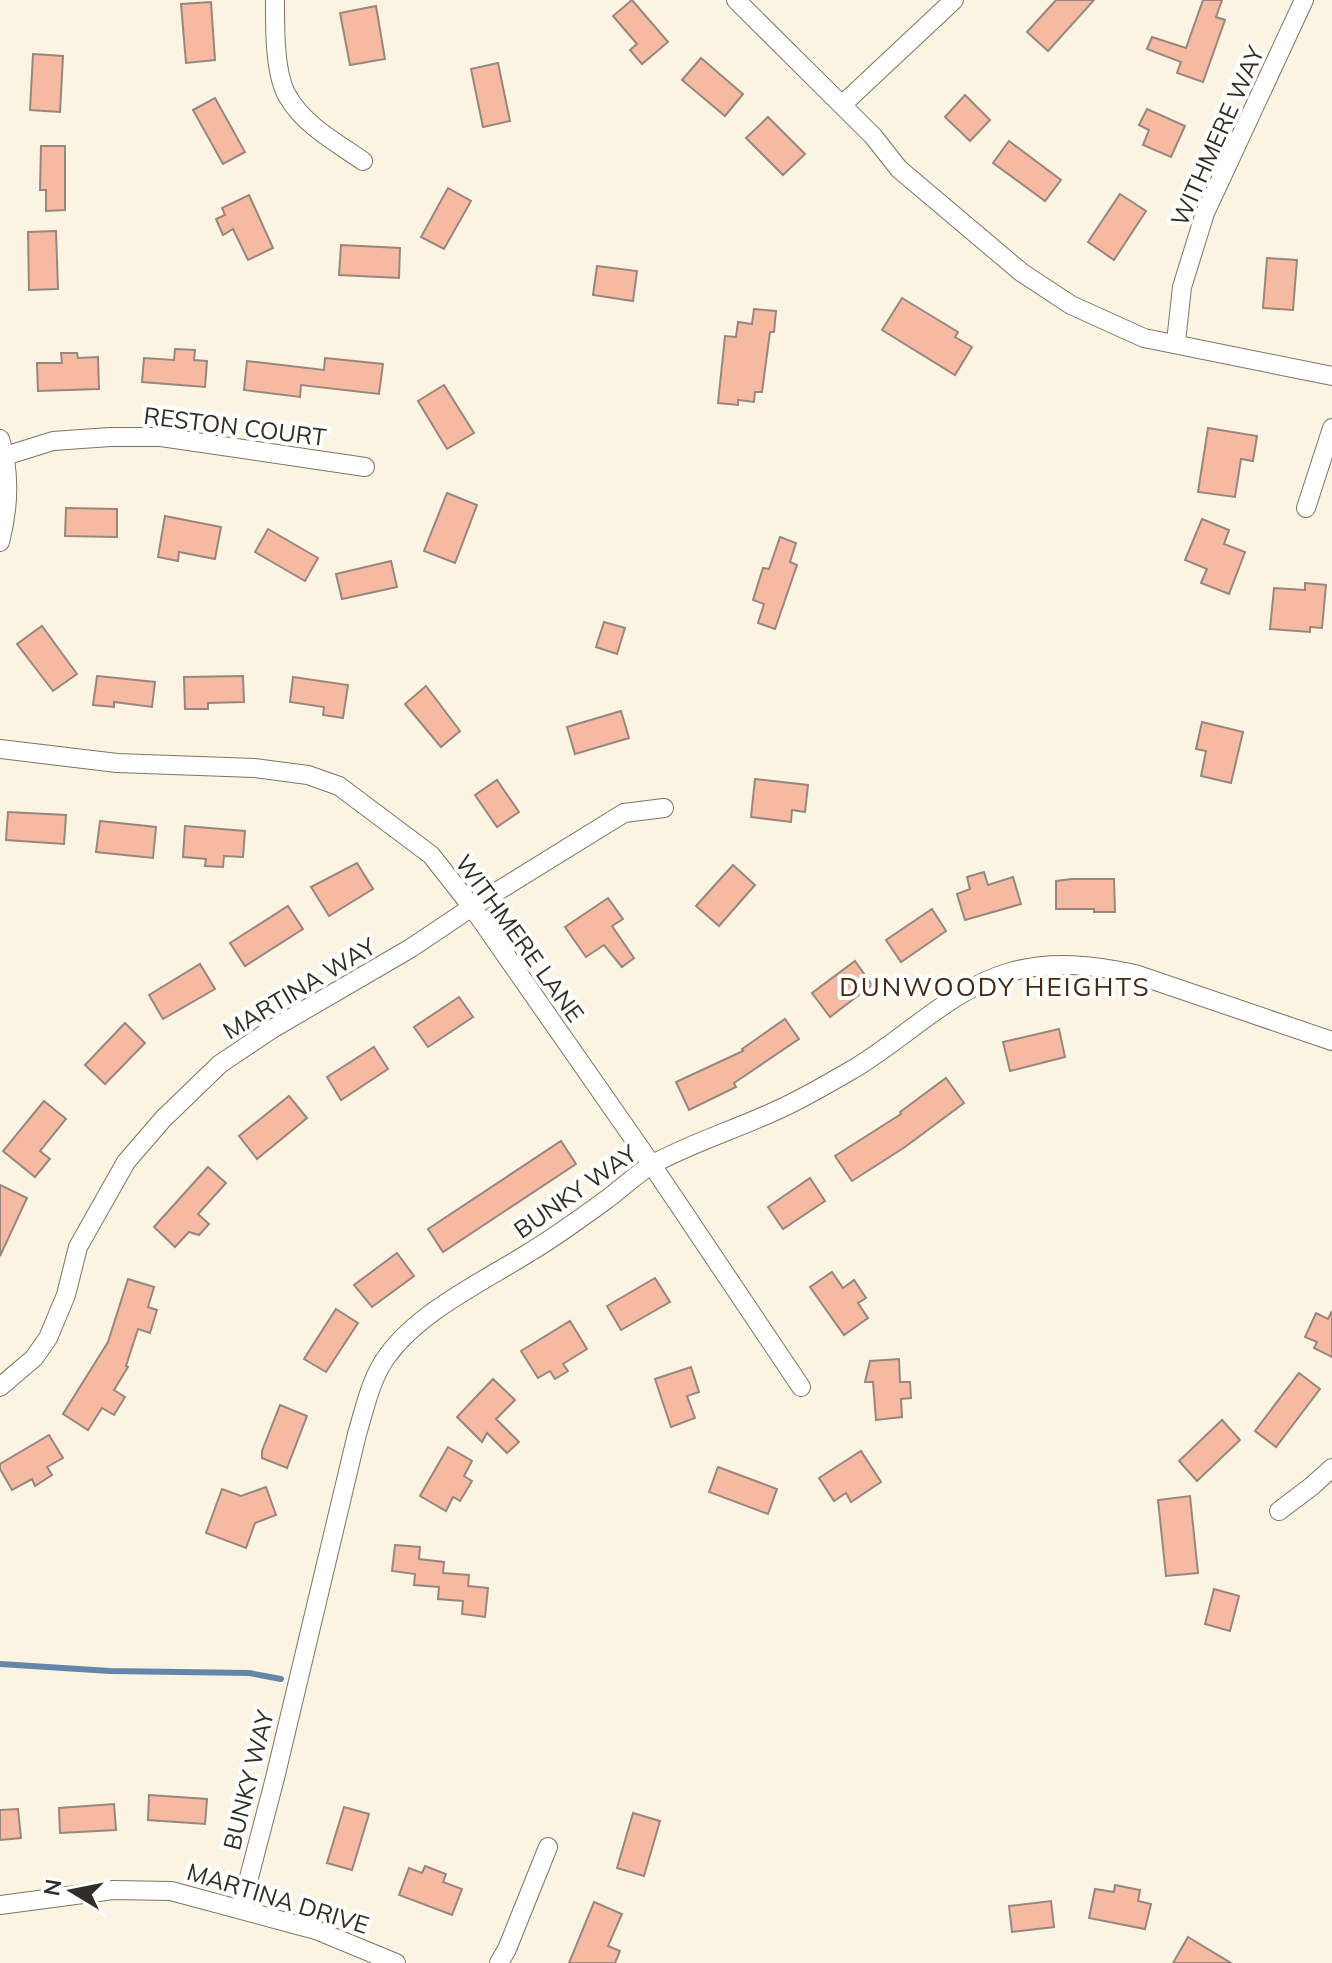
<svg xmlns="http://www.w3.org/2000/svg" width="1332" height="1963" font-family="Mulish,sans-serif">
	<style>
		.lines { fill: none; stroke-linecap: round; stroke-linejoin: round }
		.stream { stroke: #6586ab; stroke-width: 6 }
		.building { fill: #f6baa3; stroke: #99867f; stroke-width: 2 }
		.street-casing { stroke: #7c7565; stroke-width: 20 }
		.street { stroke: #fff; stroke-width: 18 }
		.labels { text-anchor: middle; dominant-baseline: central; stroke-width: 8; stroke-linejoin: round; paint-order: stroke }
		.street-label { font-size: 24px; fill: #312e27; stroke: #fff }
		.neighbourhood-label { font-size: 26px; letter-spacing: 2px; fill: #48280f; stroke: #fff }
	</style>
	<rect width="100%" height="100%" fill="#fbf4e2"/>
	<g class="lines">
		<path class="stream" d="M0 1664 110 1671 249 1673 281 1679"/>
	</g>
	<g class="building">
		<path d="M632 0 668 42 642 64 630 50 637 44 613 16Z"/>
		<path d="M1056 0H1094L1048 51 1027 32Z"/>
		<path d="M1203 0H1222L1216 17 1225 20 1203 82 1177 73 1181 62 1147 49 1152 37 1186 48Z"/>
		<path d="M211 2 215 60 186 63 181 4Z"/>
		<path d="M376 6 385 59 350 65 340 13Z"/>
		<path d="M33 54 63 56 60 112 30 110Z"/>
		<path d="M701 58 743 94 725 116 682 80Z"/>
		<path d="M498 63 510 121 483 127 471 69Z"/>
		<path d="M965 95 990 120 970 141 945 117Z"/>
		<path d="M215 98 245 152 223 164 193 110Z"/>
		<path d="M1147 109 1185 126 1171 157 1143 145 1149 130 1139 125Z"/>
		<path d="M768 117 805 154 783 175 746 138Z"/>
		<path d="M1009 141 1061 180 1045 201 993 163Z"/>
		<path d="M41 146H65V210L46 211V190H40Z"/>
		<path d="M448 188 471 201 444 249 421 237Z"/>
		<path d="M1120 194 1146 211 1114 260 1088 242Z"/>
		<path d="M249 195 273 248 248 260 233 229 223 235 216 219 225 215 222 208Z"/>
		<path d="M56 231 58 289 29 290 28 232Z"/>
		<path d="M341 245 400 248 399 278 339 275Z"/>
		<path d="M1267 258 1297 260 1293 310 1263 308Z"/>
		<path d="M597 266 637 271 633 301 593 295Z"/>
		<path d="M902 298 958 332 955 337 972 347 955 375 882 330Z"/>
		<path d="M754 309 776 311 774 332H770L762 392H755L754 402 738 400V405L718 403 725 336 736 337 738 322 752 324Z"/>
		<path d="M175 349 195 350 194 360 207 361 205 387 142 382 144 358 174 360Z"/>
		<path d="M61 353H77L78 358 98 357 99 389 38 391 37 363H62Z"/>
		<path d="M325 358 383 364 379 394 301 385 300 397 244 390 247 361 324 370Z"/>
		<path d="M444 385 474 433 447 449 418 401Z"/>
		<path d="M1208 428 1257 436 1253 461 1241 459 1235 497 1198 492Z"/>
		<path d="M447 493 477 505 455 563 424 551Z"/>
		<path d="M66 508 117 509V537L65 536Z"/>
		<path d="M165 516 221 527 215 559 179 552 178 561 158 557Z"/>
		<path d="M1202 519 1229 530 1224 544 1245 552 1229 594 1201 583 1207 569 1185 560Z"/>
		<path d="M268 529 318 558 305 581 255 552Z"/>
		<path d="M780 537 796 543 790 562 797 565 775 629 758 623 764 604 753 600 763 568 769 569Z"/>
		<path d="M391 561 397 587 342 599 336 574Z"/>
		<path d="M1305 583 1326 585 1322 628 1310 627V632L1270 629 1274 588 1305 590Z"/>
		<path d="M604 622 625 628 617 654 596 647Z"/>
		<path d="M42 626 77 674 53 691 17 644Z"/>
		<path d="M97 676 155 682 152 707 114 702V707L93 705Z"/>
		<path d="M243 676 244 702 208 703V709H185L184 677Z"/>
		<path d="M293 677 348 685 343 718 323 715 324 707 290 702Z"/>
		<path d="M426 686 460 731 441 747 405 704Z"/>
		<path d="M621 711 629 738 575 754 567 727Z"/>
		<path d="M1202 722 1243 732 1231 783 1201 776 1206 751 1196 749Z"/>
		<path d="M755 779 808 785 805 812 792 810 791 822 751 817Z"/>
		<path d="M497 780 519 812 497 827 475 795Z"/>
		<path d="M8 812 66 815 64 844 6 840Z"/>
		<path d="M100 821 156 827 153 858 96 852Z"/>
		<path d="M185 826 245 831 243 857 224 856 223 867 205 866 206 859 183 857Z"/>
		<path d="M357 863 373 889 329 916 311 887Z"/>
		<path d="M733 865 755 885 719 926 696 906Z"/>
		<path d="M984 872 988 885 1013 877 1021 904 965 920 957 894 970 889 967 877Z"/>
		<path d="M1072 879H1114L1115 912H1094V909H1056V881Z"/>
		<path d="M608 898 623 919 612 926 634 958 622 967 604 945 586 957 565 927Z"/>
		<path d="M288 906 303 929 245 966 230 943Z"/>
		<path d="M932 909 946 931 901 962 886 940Z"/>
		<path d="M855 961 872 985 830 1017 812 993Z"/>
		<path d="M200 964 215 989 163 1019 149 995Z"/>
		<path d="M459 997 473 1017 428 1047 414 1027Z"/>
		<path d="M785 1019 799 1039 734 1083 736 1087 689 1110 676 1082 743 1051 742 1049Z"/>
		<path d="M125 1023 145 1043 105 1084 85 1065Z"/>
		<path d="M1059 1029 1065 1057 1010 1071 1003 1042Z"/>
		<path d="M374 1047 388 1069 341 1100 327 1077Z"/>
		<path d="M946 1078 964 1103 905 1147 852 1181 835 1156 901 1114 900 1112Z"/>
		<path d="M289 1096 307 1118 257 1159 239 1136Z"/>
		<path d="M44 1101 66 1119 40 1151 50 1159 35 1177 3 1151Z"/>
		<path d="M561 1141 576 1164 443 1252 428 1229Z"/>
		<path d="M208 1167 226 1183 198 1214 209 1224 199 1235 189 1232 175 1247 154 1227Z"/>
		<path d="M810 1178 825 1201 783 1229 768 1207Z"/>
		<path d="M0 1185 27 1198 0 1256Z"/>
		<path d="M397 1253 414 1276 372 1307 354 1285Z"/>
		<path d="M832 1272 843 1288 854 1280 866 1298 858 1303 868 1318 844 1335 810 1287Z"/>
		<path d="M655 1278 670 1302 621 1330 607 1306Z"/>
		<path d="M128 1279 154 1287 148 1307 157 1310 150 1333 138 1329 126 1366 128 1367 114 1390 125 1397 114 1415 102 1408 88 1430 63 1414 108 1342Z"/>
		<path d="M336 1309 358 1323 326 1372 304 1359Z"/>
		<path d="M1332 1311V1357L1314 1348 1317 1342 1305 1337 1316 1313 1328 1319Z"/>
		<path d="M570 1321 587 1349 563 1364 568 1371 555 1379 550 1371 538 1378 521 1351Z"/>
		<path d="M899 1359 900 1382H910L911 1398 901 1399 902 1417 876 1420 873 1382H865L870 1361Z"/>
		<path d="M691 1367 699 1392 687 1396 695 1418 671 1427 655 1379Z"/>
		<path d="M1299 1373 1320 1389 1276 1447 1255 1431Z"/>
		<path d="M493 1379 515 1400 496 1419 519 1442 507 1453 487 1433 482 1442 457 1417Z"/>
		<path d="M280 1405 307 1416 287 1468 262 1458V1451Z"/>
		<path d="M1222 1420 1240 1440 1197 1481 1179 1461Z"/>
		<path d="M49 1435 63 1458 47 1467 52 1475 35 1486 32 1479 12 1490 0 1469V1464Z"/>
		<path d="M448 1447 472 1461 464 1476 472 1481 460 1501 453 1497 446 1511 420 1496Z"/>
		<path d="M861 1451 881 1482 851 1502 846 1493 834 1501 819 1478Z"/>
		<path d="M718 1467 777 1489 768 1514 709 1492Z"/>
		<path d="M266 1487 276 1515 255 1523 246 1548 206 1533 222 1489 241 1496Z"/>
		<path d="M1190 1496 1198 1573 1166 1576 1158 1500Z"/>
		<path d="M395 1545 420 1547 419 1559 444 1562 443 1573 469 1575 468 1586 488 1588 485 1617 462 1614 463 1601 438 1599 439 1587 414 1585 415 1574 392 1571Z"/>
		<path d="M1214 1589 1239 1596 1230 1631 1205 1624Z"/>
		<path d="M149 1795 207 1799 205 1824 148 1820Z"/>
		<path d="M114 1804 116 1830 60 1833 59 1808Z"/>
		<path d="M344 1807 369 1814 352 1870 327 1863Z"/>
		<path d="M18 1809 21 1838 0 1840V1810Z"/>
		<path d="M633 1813 660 1821 644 1876 617 1868Z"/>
		<path d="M425 1866 446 1874 443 1882 462 1889 452 1915 399 1895 409 1868 422 1873Z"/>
		<path d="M1115 1885 1140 1890 1138 1901 1151 1904 1145 1929 1089 1918 1095 1889 1114 1892Z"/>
		<path d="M1051 1901 1054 1927 1012 1932 1009 1906Z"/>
		<path d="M594 1902 622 1914 608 1946 620 1951 615 1963H569Z"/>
		<path d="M1188 1937 1231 1963H1173Z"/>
	</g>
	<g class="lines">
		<defs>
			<g id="street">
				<path d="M275 0C275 26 274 74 288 97 304 125 337 143 363 161"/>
				<path d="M736 0 873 136 899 169 1021 272 1071 305 1144 338 1332 376"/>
				<path d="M842 105 954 0"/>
				<path d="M1176 342 1182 287 1205 213 1304 0"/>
				<path d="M0 439C11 474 9 507 0 542"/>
				<path d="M5 456 53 441 110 437H161L365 467"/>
				<path d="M1306 508 1332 428"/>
				<path d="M0 749 117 763 254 768 308 775 339 786 431 855 472 907 652 1165 801 1387"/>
				<path d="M0 1387 34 1358 48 1338 66 1295 78 1247 126 1162 163 1119 220 1064 272 1029 411 948 472 907 624 813 664 808"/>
				<path d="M1279 1511 1312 1486 1332 1468"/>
				<path d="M0 1905 113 1890 171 1891 316 1930 396 1963"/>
				<path d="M241 1908 275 1778 357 1434C365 1408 371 1377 388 1355 420 1311 484 1281 530 1252 557 1236 584 1216 610 1197 624 1186 638 1173 653 1164 697 1140 747 1126 792 1103 812 1093 831 1082 850 1071 904 1040 949 990 1010 972 1052 960 1093 965 1135 974L1332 1041"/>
				<path d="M499 1963 507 1949 548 1847"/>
			</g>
		</defs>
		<use href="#street" class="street-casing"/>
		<use href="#street" class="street"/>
	</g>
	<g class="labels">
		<g class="street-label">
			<text transform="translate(1217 136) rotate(-66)">WITHMERE WAY</text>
			<text transform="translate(235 426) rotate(7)">RESTON COURT</text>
			<text transform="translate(520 938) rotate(54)">WITHMERE LANE</text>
			<text transform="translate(299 988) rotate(-31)">MARTINA WAY</text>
			<text transform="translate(575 1191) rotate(-35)">BUNKY WAY</text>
			<text transform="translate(248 1780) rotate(-76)">BUNKY WAY</text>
			<text transform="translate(278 1898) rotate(17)">MARTINA DRIVE</text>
		</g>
		<g class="neighbourhood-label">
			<text x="995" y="986">DUNWOODY HEIGHTS</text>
		</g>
	</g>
	<g transform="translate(72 1891) rotate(280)" stroke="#ffffff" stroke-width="6" paint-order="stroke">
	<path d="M0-6L14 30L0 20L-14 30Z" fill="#312e27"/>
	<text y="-12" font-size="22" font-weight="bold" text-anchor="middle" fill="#312e27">N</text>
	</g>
</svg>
